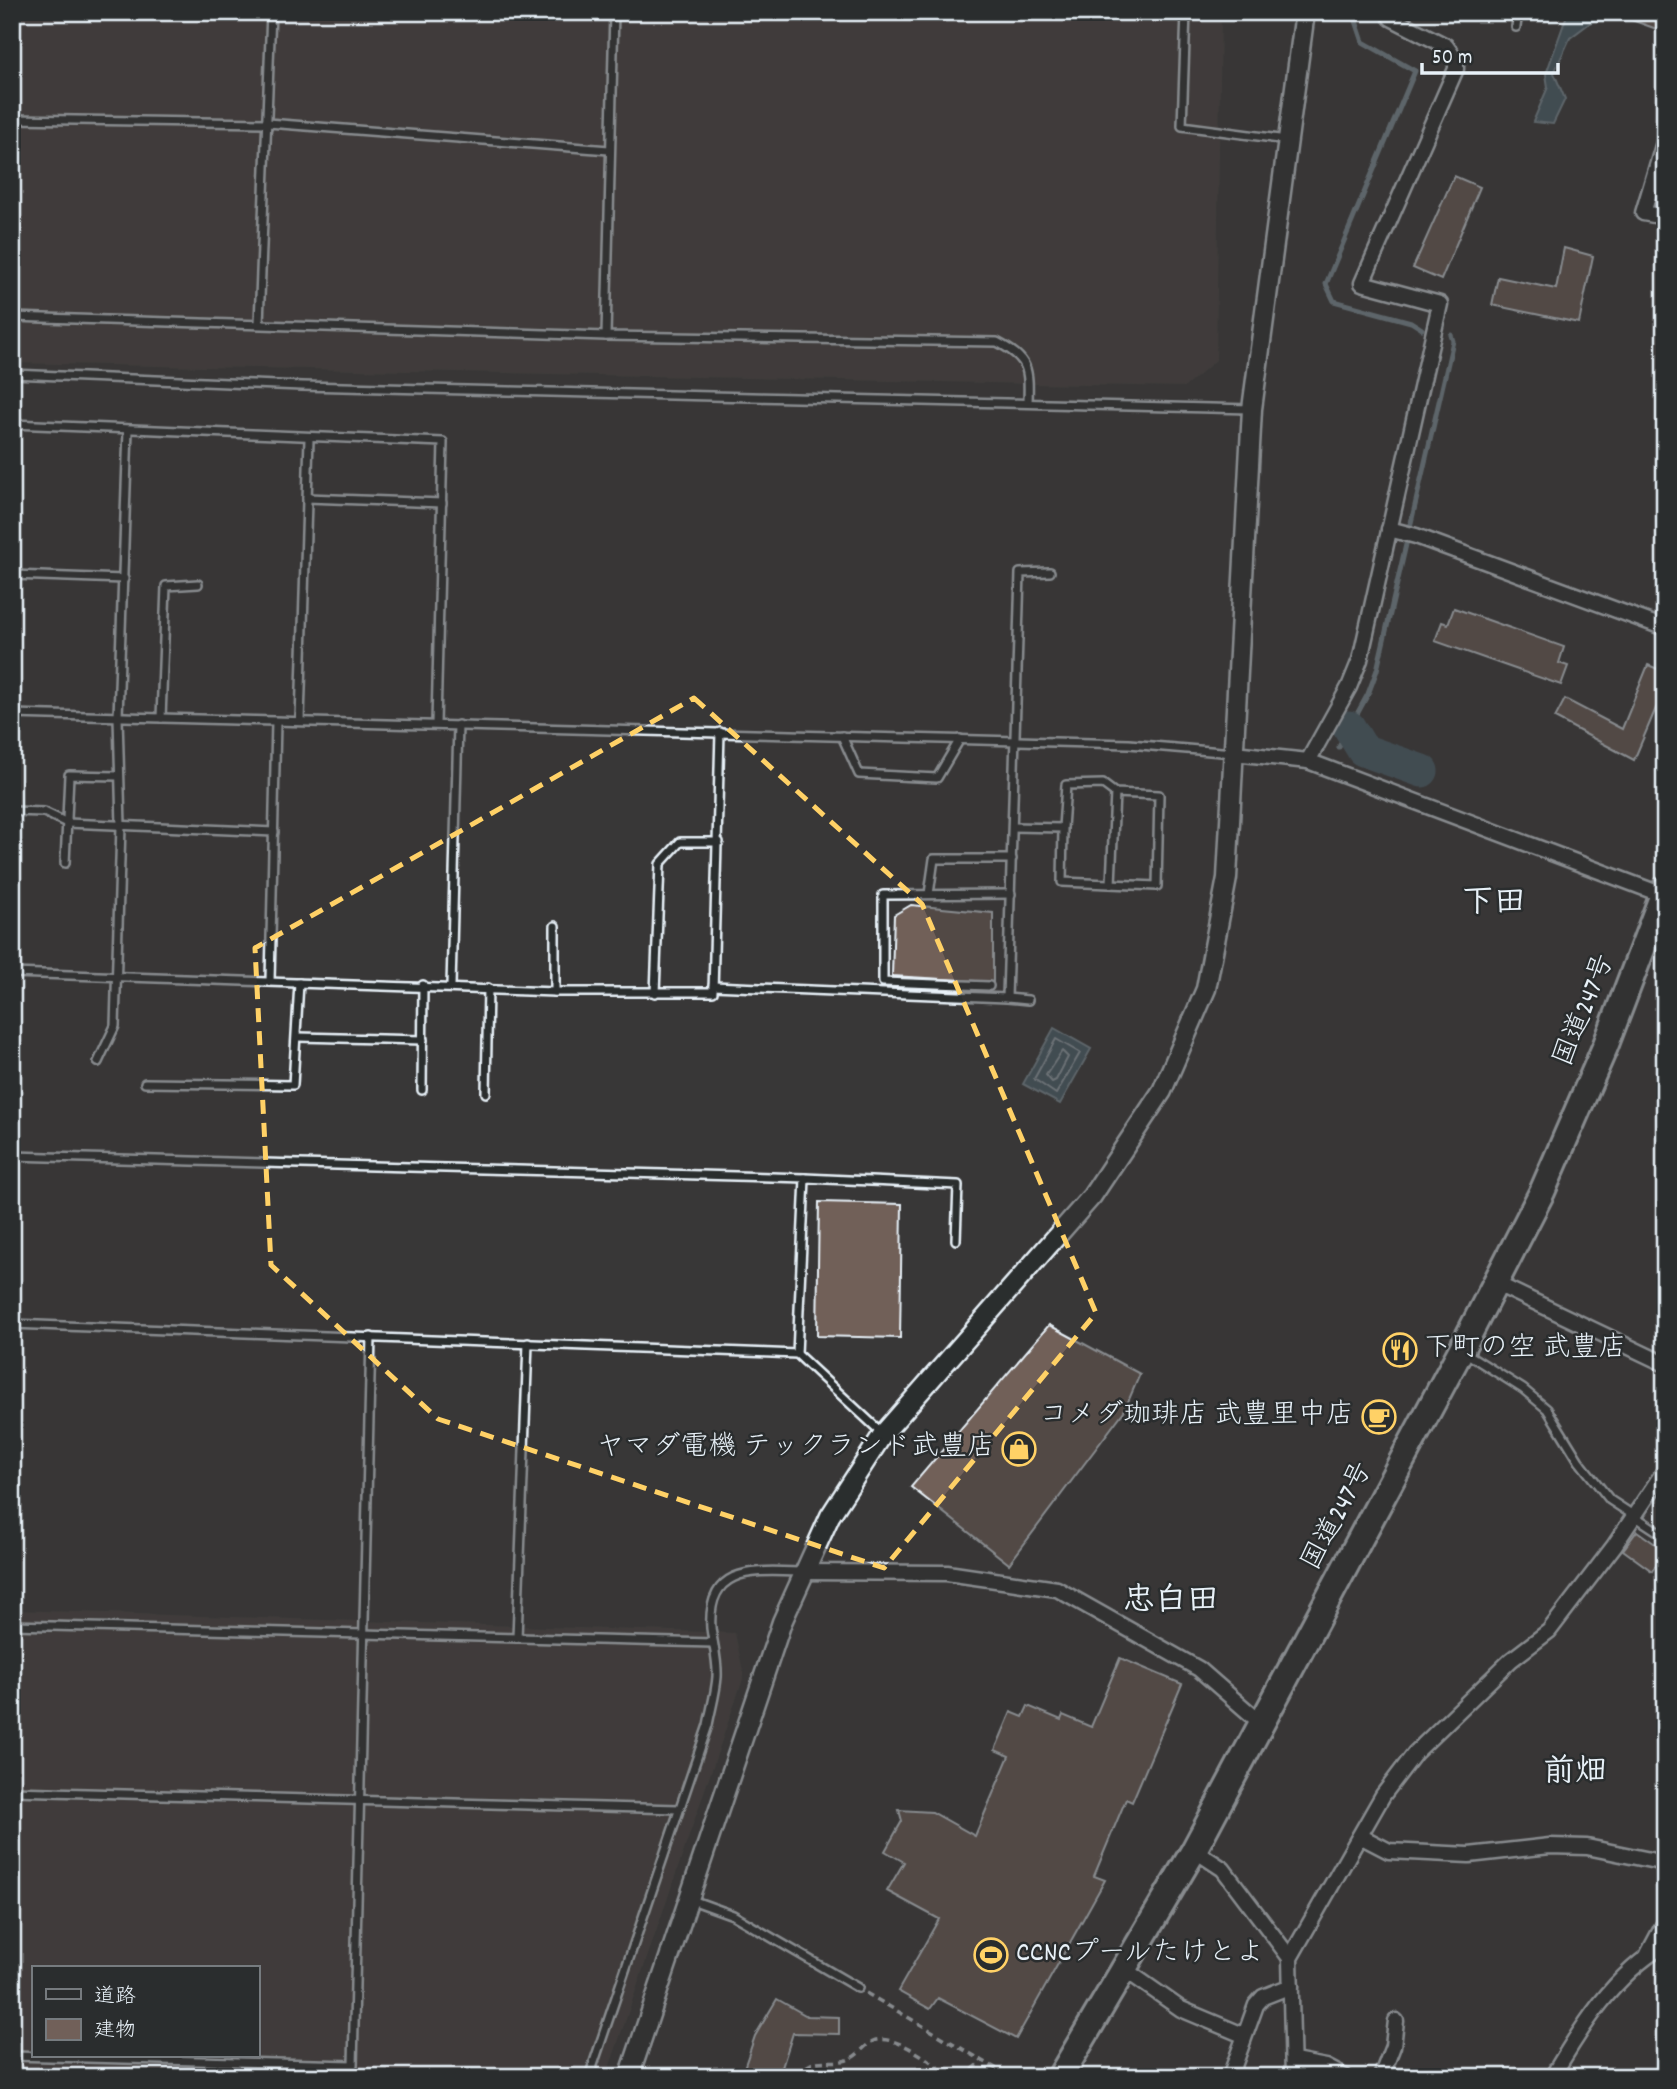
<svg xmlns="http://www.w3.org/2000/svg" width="1677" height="2089" font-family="Dekko,'Klee One',sans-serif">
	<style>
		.built { fill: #494341; fill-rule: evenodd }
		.water { fill: #4d6672; stroke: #8b9ea8; stroke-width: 2 }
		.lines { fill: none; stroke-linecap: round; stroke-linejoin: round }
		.shore { stroke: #aab9c2; stroke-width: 2 }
		.stream { stroke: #8b9ea8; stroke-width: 5 }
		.river { stroke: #4d6672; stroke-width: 33 }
		.building { fill: #716059; stroke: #e8f1f8; stroke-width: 2 }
		.service-casing { stroke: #e8f1f8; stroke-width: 12 }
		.minor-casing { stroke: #e8f1f8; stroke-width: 19 }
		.tertiary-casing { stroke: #e8f1f8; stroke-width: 23 }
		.trunk-casing { stroke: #e8f1f8; stroke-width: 30 }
		.path { stroke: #e8f1f8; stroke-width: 3.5; stroke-dasharray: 7 5; stroke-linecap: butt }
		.service { stroke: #2a2d2e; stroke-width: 7 }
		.minor { stroke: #2a2d2e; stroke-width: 14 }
		.tertiary { stroke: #2a2d2e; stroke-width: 18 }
		.trunk { stroke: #2a2d2e; stroke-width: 24 }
		.marked { fill: none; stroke: #ffd166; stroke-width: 5; stroke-dasharray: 14 9; stroke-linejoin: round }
		.labels { text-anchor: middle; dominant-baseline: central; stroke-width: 5; stroke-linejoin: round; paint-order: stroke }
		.street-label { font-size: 28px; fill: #e8f1f8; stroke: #2a2d2e }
		.poi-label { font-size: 28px; fill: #e8f1f8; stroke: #2a2d2e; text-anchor: start }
		.quarter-label { font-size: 32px; font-weight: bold; fill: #e8f1f8; stroke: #2a2d2e }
	</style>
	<rect width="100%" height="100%" fill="#383737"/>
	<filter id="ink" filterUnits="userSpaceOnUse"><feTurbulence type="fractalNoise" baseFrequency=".0143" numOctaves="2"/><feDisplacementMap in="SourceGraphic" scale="14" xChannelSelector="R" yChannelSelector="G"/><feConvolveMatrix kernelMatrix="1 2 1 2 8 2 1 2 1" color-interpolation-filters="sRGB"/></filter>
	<g filter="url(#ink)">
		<g class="built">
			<path d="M12 12H1221L1216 360 1185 387 12 363Z"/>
			<path d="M12 1610 735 1633 744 1676 606 2077H12ZM33 1968H257V2056H33Z"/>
		</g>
		<g class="water">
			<path d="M1568 12H1598L1595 19 1570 38 1554 73 1565 99 1553 124 1533 122 1548 87 1546 74Z"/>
			<path d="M1054 1028 1091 1049 1060 1104 1023 1084Z"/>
		</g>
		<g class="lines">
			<g class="shore">
				<path d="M1056 1039 1080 1053 1056 1094 1034 1079Z"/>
				<path d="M1062 1051 1068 1057 1056 1080 1052 1082 1046 1075Z"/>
			</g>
			<g class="stream">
				<path d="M1353 12 1363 42 1415 71 1326 284 1334 301 1411 322 1422 329"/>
				<path d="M1339 747 1368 694 1377 670 1453 341 1451 335"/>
			</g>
			<path class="river" d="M1349 727 1363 750 1422 771"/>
		</g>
		<g class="building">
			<path d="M1615 12H1665V32L1615 14Z"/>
			<path d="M1454 176 1480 187 1441 280 1413 268Z"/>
			<path d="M1564 248 1593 256 1579 323 1492 305 1498 277 1556 289Z"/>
			<path d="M1454 608 1564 647 1559 663 1568 666 1561 685 1435 641 1442 622 1448 624Z"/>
			<path d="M1648 665 1665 672V687L1634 760 1555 718 1565 699 1622 729Z"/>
			<path d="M911 905 993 913V982L892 976 894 915Z"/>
			<path d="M819 1202 902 1204 900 1338 817 1336Z"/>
			<path d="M1049 1325 1140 1374 1124 1411 1009 1564 911 1487Z"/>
			<path d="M1637 1531 1665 1551 1652 1571 1623 1550Z"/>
			<path d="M1120 1658 1182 1684 1132 1802 1126 1799 1094 1876 1105 1880 1016 2039 938 1998 930 2009 898 1991 939 1919 887 1891 904 1862 885 1851 902 1821 899 1810 932 1812 975 1836 1009 1756 995 1750 1011 1712 1023 1717 1028 1706 1061 1720 1063 1715 1091 1727Z"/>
			<path d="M777 1999 807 2016 839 2017V2034L793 2033 779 2077H741L755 2036Z"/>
		</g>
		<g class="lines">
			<defs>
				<g id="service">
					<path d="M614 12 606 336 997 342C1029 359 1029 368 1028 403"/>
					<path d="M1186 12 1182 126 1287 140"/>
					<path d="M1516 27 1518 12"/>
					<path d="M12 119 268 123 609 150"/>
					<path d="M12 317 606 336"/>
					<path d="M259 324 271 12"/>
					<path d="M12 374 302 386 1251 409"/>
					<path d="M12 424 443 442 436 724"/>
					<path d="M307 498 442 503"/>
					<path d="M12 575 124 579"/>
					<path d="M12 714 1129 744 1233 753"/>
					<path d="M161 718 166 586 198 584"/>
					<path d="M300 720 309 439"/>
					<path d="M842 736 859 774 937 778 960 739"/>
					<path d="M12 811 44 812 67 823 274 832"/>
					<path d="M1013 827 1063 828 1066 785 1103 784 1115 793 1159 795 1157 886 1062 882 1063 828"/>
					<path d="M65 863 69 775 118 776"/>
					<path d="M1111 884 1115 793"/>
					<path d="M929 894 934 859H1012"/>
					<path d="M12 973 555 992H713L720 732"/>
					<path d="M270 981 276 722"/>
					<path d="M451 986 458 725"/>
					<path d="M713 986 1007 998 1020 573 1050 572"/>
					<path d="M989 986 883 982V895L1011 894"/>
					<path d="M555 992V926"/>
					<path d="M655 993 660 864 680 842H719"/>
					<path d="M1007 998 1028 1000"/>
					<path d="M298 1037 423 1040"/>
					<path d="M98 1062 115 1026 121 826 118 717 128 430"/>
					<path d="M145 1083 293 1085 299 983"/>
					<path d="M422 1090 423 985"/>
					<path d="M486 1093 488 988"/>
					<path d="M12 1156 805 1178 958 1185 956 1240"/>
					<path d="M12 1324 797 1354 883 1434"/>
					<path d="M1466 1353 1523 1389 1547 1409 1579 1461 1610 1500 1665 1536"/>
					<path d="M797 1354 805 1178"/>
					<path d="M12 1625 713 1643"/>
					<path d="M517 1638 528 1343"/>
					<path d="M12 1791 679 1809"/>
					<path d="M689 1899 733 1915 858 1988"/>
					<path d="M12 2056 353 2065 371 1337"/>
					<path d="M589 2077 708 1725C711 1709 716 1692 717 1677 718 1661 713 1644 711 1628 707 1564 756 1571 803 1572"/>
				</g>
				<g id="minor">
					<path d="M1665 139 1643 213 1665 217"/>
					<path d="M1389 529 1416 536 1665 628"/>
					<path d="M1234 753 1308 761 1663 895"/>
					<path d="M1308 761 1349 687 1360 660 1440 304 1362 283 1456 69V60L1446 46 1391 18 1387 12"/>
					<path d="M1495 1283 1665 1364"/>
					<path d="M803 1572 947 1573 1057 1589 1199 1669 1262 1724"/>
					<path d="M1360 1836 1389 1851 1469 1855 1550 1846 1587 1847 1665 1863"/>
					<path d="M1194 1850 1223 1869 1290 1958"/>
					<path d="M1648 1954 1665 1922"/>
					<path d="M1124 1969 1181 2009 1243 2035"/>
					<path d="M1294 2061 1326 2067 1345 2077"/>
					<path d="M1230 2077 1256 2005 1263 1997 1291 1986"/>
					<path d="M1293 2077 1290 1958 1383 1795 1415 1753 1511 1660 1549 1631 1614 1546 1665 1470"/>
					<path d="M1381 2077 1393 2046 1396 2021"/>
					<path d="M1552 2077C1581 2028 1614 1974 1665 1945"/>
				</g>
				<path id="tertiary" d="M629 2077 782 1622 830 1516 883 1434 1092 1196 1162 1091 1206 989 1227 878 1252 409 1305 12"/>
				<path id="trunk" d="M1060 2077 1194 1850 1461 1350 1542 1192 1605 1047 1665 889"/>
			</defs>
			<use href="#service" class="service-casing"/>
			<use href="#minor" class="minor-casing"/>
			<use href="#tertiary" class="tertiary-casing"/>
			<use href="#trunk" class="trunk-casing"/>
			<g class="path">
				<path d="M866 1993 1011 2077"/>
				<path d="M800 2077C808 2054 829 2065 847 2060 857 2057 864 2046 873 2041 893 2032 935 2063 949 2077"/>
				<path d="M963 2077 983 2061"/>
			</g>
			<use href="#service" class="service"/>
			<use href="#minor" class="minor"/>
			<use href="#tertiary" class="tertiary"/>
			<use href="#trunk" class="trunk"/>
		</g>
	</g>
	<path d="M0 0H1677V2089H0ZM694 698 922 904 1096 1313 884 1568 438 1419 271 1265 255 948Z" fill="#383737" fill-opacity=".55" fill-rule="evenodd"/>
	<path class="marked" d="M694 698 922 904 1096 1313 884 1568 438 1419 271 1265 255 948Z"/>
	<defs>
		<symbol id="restaurant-ring" viewBox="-11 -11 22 22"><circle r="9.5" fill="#2a2d2e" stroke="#ffd166" stroke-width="1.5"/><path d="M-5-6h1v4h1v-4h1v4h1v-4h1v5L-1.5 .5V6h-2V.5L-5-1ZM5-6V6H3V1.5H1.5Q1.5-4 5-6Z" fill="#ffd166"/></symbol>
		<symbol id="cafe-ring" viewBox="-11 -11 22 22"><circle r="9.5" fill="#2a2d2e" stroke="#ffd166" stroke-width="1.5"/><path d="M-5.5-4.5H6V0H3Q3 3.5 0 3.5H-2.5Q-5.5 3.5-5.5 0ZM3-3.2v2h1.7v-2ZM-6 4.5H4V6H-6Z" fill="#ffd166"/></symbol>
		<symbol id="shop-ring" viewBox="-11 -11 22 22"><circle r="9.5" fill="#2a2d2e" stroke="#ffd166" stroke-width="1.5"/><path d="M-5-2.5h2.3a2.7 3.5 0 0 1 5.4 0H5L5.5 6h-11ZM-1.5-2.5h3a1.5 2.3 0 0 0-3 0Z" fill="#ffd166"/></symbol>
		<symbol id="stadium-ring" viewBox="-11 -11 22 22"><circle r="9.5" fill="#2a2d2e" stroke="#ffd166" stroke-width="1.5"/><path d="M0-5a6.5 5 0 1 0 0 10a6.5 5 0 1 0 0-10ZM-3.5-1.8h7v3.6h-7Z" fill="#ffd166"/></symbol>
	</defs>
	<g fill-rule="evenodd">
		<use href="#restaurant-ring" x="1381" y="1331" width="38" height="38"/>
		<use href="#cafe-ring" x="1360" y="1398" width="38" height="38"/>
		<use href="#shop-ring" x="1000" y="1430" width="38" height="38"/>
		<use href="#stadium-ring" x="972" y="1936" width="38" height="38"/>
	</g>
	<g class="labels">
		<g class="street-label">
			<text transform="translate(1586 1011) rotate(-68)">国道247号</text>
			<text transform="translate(1339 1517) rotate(-62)">国道247号</text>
		</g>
		<g class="poi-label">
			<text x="1424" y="1350">下町の空 武豊店</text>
			<text x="1354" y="1417" text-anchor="end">コメダ珈琲店 武豊里中店</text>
			<text x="995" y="1449" text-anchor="end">ヤマダ電機 テックランド武豊店</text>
			<text x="1016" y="1955">CCNCプールたけとよ</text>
		</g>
		<g class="quarter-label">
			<text x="1494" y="905">下田</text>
			<text x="1171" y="1603">忠白田</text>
			<text x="1575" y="1774">前畑</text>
		</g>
	</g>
	<rect width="1677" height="2089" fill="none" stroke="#2a2d2e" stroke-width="42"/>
	<rect x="21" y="21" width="1635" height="2047" fill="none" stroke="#e8f1f8" stroke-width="2.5" filter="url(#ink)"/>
	<rect x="32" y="1966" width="228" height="91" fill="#2a2d2e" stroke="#767b7f" stroke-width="2"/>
	<rect x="46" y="1989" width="35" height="10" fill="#2a2d2e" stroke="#767b7f" stroke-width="2"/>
	<text x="94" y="2002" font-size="21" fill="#e8f1f8">道路</text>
	<rect x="46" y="2019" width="35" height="21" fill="#716059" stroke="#767b7f" stroke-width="2"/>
	<text x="94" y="2036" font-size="21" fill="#e8f1f8">建物</text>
	<path d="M1422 63v10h136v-10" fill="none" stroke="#e8f1f8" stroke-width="3.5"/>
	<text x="1432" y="63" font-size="21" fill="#e8f1f8" stroke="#2a2d2e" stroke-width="5" paint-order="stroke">50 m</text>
</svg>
